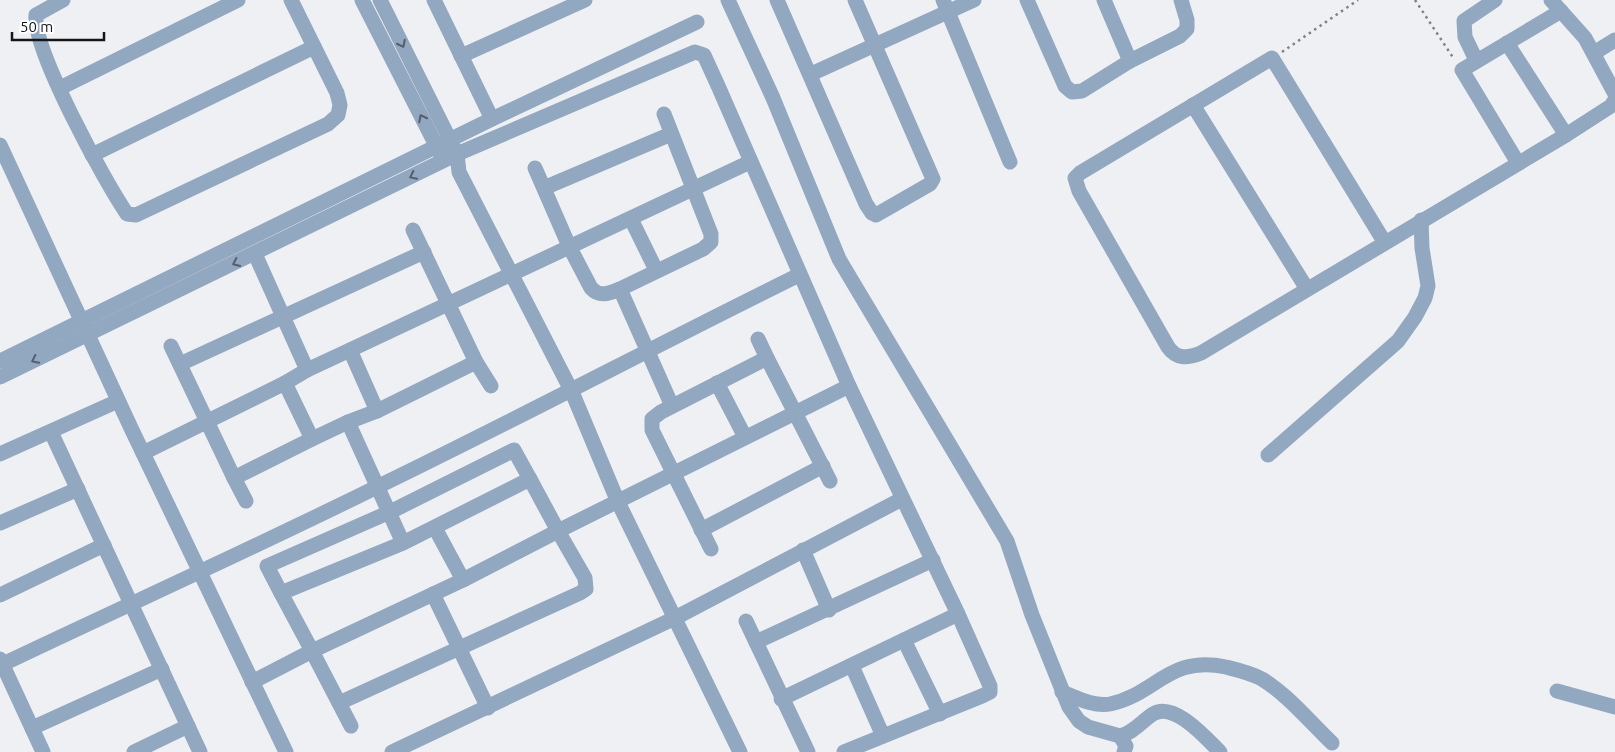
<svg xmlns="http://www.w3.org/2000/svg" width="1615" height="752" font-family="Ubuntu,sans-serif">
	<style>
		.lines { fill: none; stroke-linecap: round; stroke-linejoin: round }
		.path { stroke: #818285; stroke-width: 2.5; stroke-dasharray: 2.5 4; stroke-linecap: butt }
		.minor { stroke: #92a7c0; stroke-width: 15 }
		.oneway { stroke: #545e6c }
	</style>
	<rect width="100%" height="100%" fill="#eff0f4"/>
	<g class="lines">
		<g class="path">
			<path d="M1415 0 1454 59"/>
			<path d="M1282 52 1358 0"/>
		</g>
		<g class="minor">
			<path d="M63 0 36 15C32 49 105 182 127 214L136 215 328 124 338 115 340 105 337 93 291 0"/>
			<path d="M362 0 441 155"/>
			<path d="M380 0 457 154 459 172 572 392 618 502 740 752"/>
			<path d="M434 0 492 119 697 22"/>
			<path d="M728 0 773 98 839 259 1007 541 1032 615 1069 707 1079 721 1088 727 1120 736 1126 746 1124 752"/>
			<path d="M777 0 866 204 872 213 876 215 930 184 933 179 855 0"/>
			<path d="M943 0 1010 162"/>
			<path d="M1027 0 1065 86 1072 92 1082 91 1130 61 1180 36 1187 29V20L1181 0"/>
			<path d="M1104 0 1130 61"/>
			<path d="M1551 0 1585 38 1615 94"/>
			<path d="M1507 43 1566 135"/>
			<path d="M1594 53 1615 40"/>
			<path d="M461 56 585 0"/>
			<path d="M1476 60 1465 37 1464 21 1495 0"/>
			<path d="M811 74 974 0"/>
			<path d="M60 88 238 0"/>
			<path d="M1193 105 1307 289"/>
			<path d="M0 145 131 428 286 752"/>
			<path d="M92 155 314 47"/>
			<path d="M1518 163 1462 70 1561 11"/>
			<path d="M535 168 569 246 591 288C600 298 610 293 620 289L672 406"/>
			<path d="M544 188 671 134"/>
			<path d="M631 219 656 270"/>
			<path d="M1385 243 1272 58 1080 173 1075 178 1079 191 1168 347C1177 360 1188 358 1201 353L1566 135 1611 106 1615 100"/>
			<path d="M255 254 307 370 285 383 312 439 348 422 403 543 281 593 312 651 463 580 558 531 530 479 403 543"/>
			<path d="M620 289 703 249 711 242V234L664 114"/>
			<path d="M758 339 767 358"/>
			<path d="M171 346 234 478 312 439"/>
			<path d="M350 350 750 162"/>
			<path d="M0 361 492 119"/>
			<path d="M476 362 491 386"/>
			<path d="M180 364 424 252"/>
			<path d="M307 370 350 350 377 411 348 422"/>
			<path d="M0 377 457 154 695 52 704 55 719 88 849 386 958 614 990 686V692L982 696 844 752"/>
			<path d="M717 383 745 437"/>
			<path d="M377 411 476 362 413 230"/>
			<path d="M51 432 200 752"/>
			<path d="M143 453 285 383"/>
			<path d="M0 454 118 401"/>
			<path d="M1268 455 1398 341 1415 317 1425 298 1428 286 1422 248 1421 220"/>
			<path d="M234 478 246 501"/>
			<path d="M0 523 78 489"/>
			<path d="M435 528 463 580"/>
			<path d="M701 530 823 466"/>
			<path d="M711 549 652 430V419L661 412 767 358 830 481"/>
			<path d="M803 550 829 610"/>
			<path d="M281 593 267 566 390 512 514 450 530 479"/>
			<path d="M433 594 488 708"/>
			<path d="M0 595 104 545"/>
			<path d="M746 621 808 752"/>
			<path d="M904 640 940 714"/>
			<path d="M756 642 933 560"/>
			<path d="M0 659 43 752"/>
			<path d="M3 664C129 604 256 547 381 485 521 417 659 344 799 275"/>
			<path d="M852 666 883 736"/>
			<path d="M252 682 312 651 351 726"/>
			<path d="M1557 691 1615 707"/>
			<path d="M1062 692C1077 698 1094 707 1110 704 1157 694 1168 655 1226 667 1238 670 1251 673 1262 679 1288 695 1310 722 1332 743"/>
			<path d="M781 699 958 614"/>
			<path d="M339 703 580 593 586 589 585 578 558 531 849 386"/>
			<path d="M32 728 162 669"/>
			<path d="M1120 736C1133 733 1142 721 1153 714 1174 701 1206 738 1220 752"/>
			<path d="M134 752 188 726"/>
			<path d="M392 752 675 618 902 499"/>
		</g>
	</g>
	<defs><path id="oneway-chevron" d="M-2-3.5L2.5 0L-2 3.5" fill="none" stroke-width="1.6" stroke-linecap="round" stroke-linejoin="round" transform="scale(1.25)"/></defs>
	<g class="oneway">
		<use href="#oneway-chevron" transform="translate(402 44) rotate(63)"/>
		<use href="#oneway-chevron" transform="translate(422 118) rotate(-117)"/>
		<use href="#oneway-chevron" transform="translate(413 176) rotate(154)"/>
		<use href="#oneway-chevron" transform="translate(236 263) rotate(155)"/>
		<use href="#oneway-chevron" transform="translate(35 360) rotate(154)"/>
	</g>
	<path d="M12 32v8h92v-8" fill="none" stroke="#151517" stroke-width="2.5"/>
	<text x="20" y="32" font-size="15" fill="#151517" stroke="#fdfefe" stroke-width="4" paint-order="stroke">50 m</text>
</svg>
